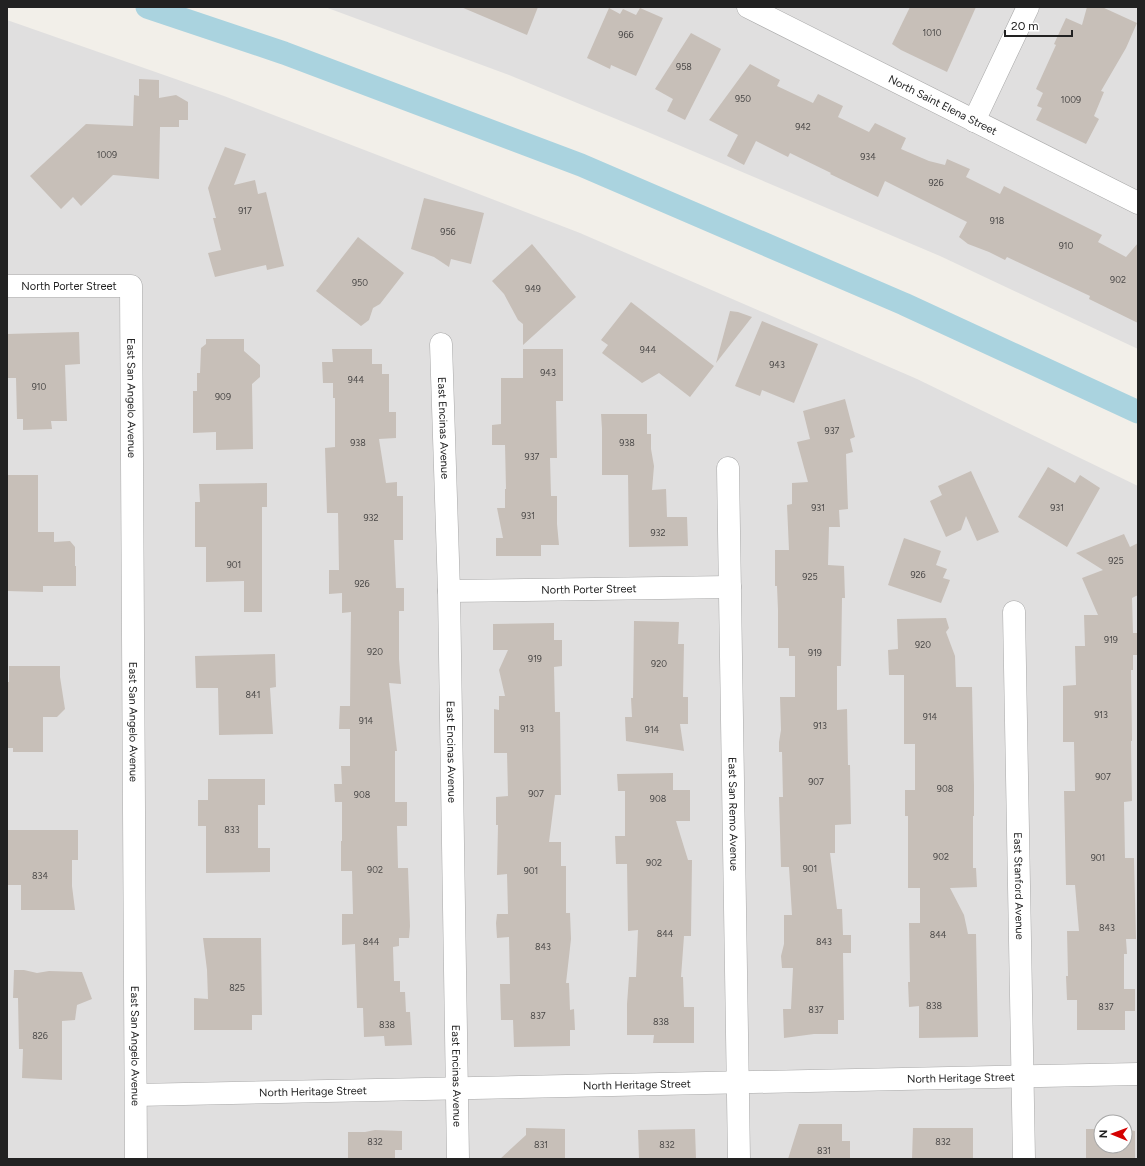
<svg xmlns="http://www.w3.org/2000/svg" width="1145" height="1166" font-family="Figtree,sans-serif">
	<style>
		.residential { fill: #e0dfdf; fill-rule: evenodd }
		.lines { fill: none; stroke-linecap: round; stroke-linejoin: round }
		.canal { stroke: #aad3df; stroke-width: 23 }
		.building { fill: #c7bfb8 }
		.minor-casing { stroke: #a9a9a9; stroke-width: 23 }
		.minor { stroke: #fff; stroke-width: 22 }
		.labels { text-anchor: middle; dominant-baseline: central; stroke-width: 3.5; stroke-linejoin: round; paint-order: stroke }
		.number-label { font-size: 9px; fill: #4b4948 }
		.street-label { font-size: 11px; fill: #222; stroke: #fff }
	</style>
	<rect width="100%" height="100%" fill="#f2efe9"/>
	<g class="residential">
		<path d="M325 7H1138V349L940 256 643 130 509 75Z"/>
		<path d="M7 20 224 96 580 233 917 379 1138 486V1159H7ZM1101 1122H1125V1146H1101Z"/>
	</g>
	<g class="lines">
		<path class="canal" d="M147 7 284 53 581 165 904 304 1138 412"/>
	</g>
	<g class="building">
		<path d="M461 7H538L527 35Z"/>
		<path d="M910 7H976L947 72 901 50 892 44Z"/>
		<path d="M1087 7H1102L1137 23 1126 48 1101 91 1104 92 1094 116 1099 119 1086 144 1036 120 1042 108 1037 106 1043 93 1036 89 1056 45 1054 44 1066 18 1082 25Z"/>
		<path d="M609 8 620 14 623 9 636 15 640 8 663 18 636 76 611 65 610 69 587 58Z"/>
		<path d="M691 33 721 49 685 120 667 111 673 99 655 89Z"/>
		<path d="M750 64 780 80 777 86 813 103 818 94 843 106 838 117 869 132 875 123 906 138 901 149 929 161 945 165 947 159 970 169 966 177 1000 194 1004 186 1102 235 1098 242 1126 257 1138 243V323L1089 299 1090 296 1007 257 1005 260 989 252 968 244 959 237 967 222 885 181 878 197 830 174 831 173 790 153 788 157 756 141 744 165 727 156 738 135 709 120Z"/>
		<path d="M139 79 159 80V98L176 95 188 102V120H179V127H160L159 179 113 175 81 206 73 197 61 209 30 176 86 124 133 126 134 95 139 96Z"/>
		<path d="M225 147 246 154 234 185 255 180 258 194 266 192 284 266 267 270 266 265 215 277 208 253 221 250 213 218H216L208 188Z"/>
		<path d="M424 198 484 213 471 264 451 259 449 267 434 257 411 249Z"/>
		<path d="M358 237 404 273 380 304 373 308 369 320 361 326 316 291Z"/>
		<path d="M532 244 576 297 523 345V324L518 320 504 294 492 281Z"/>
		<path d="M631 302 714 366 690 397 659 373 642 383 602 353 608 345 601 340Z"/>
		<path d="M730 311 738 312 752 317 716 363Z"/>
		<path d="M762 321 818 344 794 403 762 390 760 396 735 386Z"/>
		<path d="M79 332 80 364 65 365 67 421H51L52 429 23 430V419H17L16 378H8L7 334Z"/>
		<path d="M206 339H244V351L260 365V377L252 384 253 449 216 450V432L193 433V391H197V373H200L201 348 206 344Z"/>
		<path d="M332 349H372V364H382V374H389V412H396V438L379 439 386 483 397 482V496H403V540H394L396 588H404V611H399V659L401 684 389 683 397 751H395V802H407V826H397L398 868H408L410 926 409 938H399V946L393 947 394 981H400V992H405L406 1012H410L412 1045 385 1046 384 1036 364 1037 363 1008H357L355 944 342 945V914H353L352 871H341V841H342V802H335L334 784H342L341 766H350V729H339L340 706H350L351 612 342 613V593L329 594V570H339L338 513H327L325 448 335 447V398H333V383H323L322 362H333Z"/>
		<path d="M523 349H563V401H556L557 458H550L551 496H557V524L559 545H541V556H496V538H503L497 508H505V489H506L505 445H492V425L501 424V378H523Z"/>
		<path d="M845 399 855 437 850 439 853 452 846 454 848 509 839 510 840 527H829L828 565 844 566 845 598H842L841 666H837V710L847 709 848 765H850L851 824 835 825V853H830L837 909H842L843 935H851V953H843L844 1020H838V1034H814L784 1038 783 1009H791L793 968H782L781 956 784 944V915H792L789 867H781L779 797H783L782 752H779V742L781 730 780 697H795V656H789V648H778V610L777 586H775V550H789L787 505 792 504V483L808 482 797 442 810 439 803 411Z"/>
		<path d="M601 414H647V434H651V449L654 466 652 490 666 489 667 517H687L688 546 629 547 628 475H602V429Z"/>
		<path d="M1048 467 1075 483 1080 475 1100 488 1067 547 1018 517Z"/>
		<path d="M971 471 999 532 977 541 966 516 961 530 946 537 930 501 942 495 938 486Z"/>
		<path d="M7 475H38V532H54V542L70 541 75 547V566H76V586H43V592L7 591Z"/>
		<path d="M267 483V507H262V612H244V581L206 582V547H195V502H200L199 484Z"/>
		<path d="M1124 534 1130 547 1138 543V595L1132 598 1133 633H1138V655H1133V670H1131L1132 741H1131L1132 801 1124 802 1125 858H1134L1136 939H1126L1127 954H1124V989H1135V1011H1125V1030H1077V1000H1067L1066 976H1068L1067 931H1079L1075 885H1066L1064 791H1075L1074 742H1063V686L1076 685 1075 646H1085L1084 615H1098L1082 578 1103 570 1076 553Z"/>
		<path d="M904 538 941 551 936 565 947 569 943 578 950 580 941 603 888 585Z"/>
		<path d="M946 618 949 628 946 632 955 656 956 687H972L974 786V816H973V868H976L977 887 950 888 964 915 968 934H976L978 1037 919 1038V1006L909 1007 908 982H910L909 923H920V888H908V816H905V790H915V744H904V675H889L888 650 898 649 897 619Z"/>
		<path d="M634 621 679 622 678 644H684L683 697H688V724H680L684 751 626 741 625 717H632L631 698H633Z"/>
		<path d="M554 623V640H562V666L554 667 555 712H560L561 795H555L549 842H561V866H566V913H570L571 939 566 983H569L570 1010 574 1009 575 1030H570V1046L514 1047 513 1020H501L500 984H510L509 937 497 938 496 923 497 914H508L507 874 497 875 498 825H496V797L508 796 507 753H494V709L499 710V696H505L499 670 508 650H493V624Z"/>
		<path d="M275 654 276 687 270 688 273 734 219 735 218 688H196L195 656Z"/>
		<path d="M9 666H60V677L65 709 57 717H43V752H13V748H7V682H9Z"/>
		<path d="M673 773V790H690V821H676L688 860H692L691 936H684L681 977H683L684 1007H694V1043H653L654 1035H627V1004L629 977H636L638 930 628 931 627 864H616L615 836H625V791H618L617 774Z"/>
		<path d="M208 779H265V805H258V848H270V872L206 873V826H198V800H208Z"/>
		<path d="M7 830H78V860H72V886L75 910H21V885H7Z"/>
		<path d="M203 938H261L262 1015H252V1030H194V998L208 999 207 970Z"/>
		<path d="M14 970H24L37 973 49 971 82 972 92 999 77 1005 75 1020 62 1021V1080L22 1078 23 1049H19L18 998H13Z"/>
		<path d="M799 1124H842V1141H850V1159H788Z"/>
		<path d="M526 1128 565 1129V1159H500L526 1135Z"/>
		<path d="M913 1128H973V1159H912Z"/>
		<path d="M695 1129 696 1159H639L638 1130Z"/>
		<path d="M1086 1129H1101V1146H1125V1129L1135 1131V1159H1086Z"/>
		<path d="M375 1130 402 1131V1150H395V1159H348V1132H365Z"/>
	</g>
	<g class="lines">
		<defs>
			<g id="minor">
				<path id="s1" d="M748 7 1138 203"/>
				<path d="M974 121 1028 7"/>
				<path id="s2" d="M7 286H131L136 1159"/>
				<path id="s3" d="M441 344 449 591 458 1159"/>
				<path id="s4" d="M728 468 739 1159"/>
				<path id="s5" d="M449 591 730 587"/>
				<path id="s6" d="M1014 612 1024 1159"/>
				<path id="s7" d="M136 1095 1138 1074"/>
			</g>
		</defs>
		<use href="#minor" class="minor-casing"/>
		<use href="#minor" class="minor"/>
	</g>
	<g class="labels">
		<g class="number-label">
			<text x="932" y="32">1010</text>
			<text x="626" y="34">966</text>
			<text x="684" y="66">958</text>
			<text x="743" y="98">950</text>
			<text x="1071" y="99">1009</text>
			<text x="803" y="126">942</text>
			<text x="107" y="154">1009</text>
			<text x="868" y="156">934</text>
			<text x="936" y="182">926</text>
			<text x="245" y="210">917</text>
			<text x="997" y="220">918</text>
			<text x="448" y="231">956</text>
			<text x="1066" y="245">910</text>
			<text x="1118" y="279">902</text>
			<text x="360" y="282">950</text>
			<text x="533" y="288">949</text>
			<text x="648" y="349">944</text>
			<text x="777" y="364">943</text>
			<text x="548" y="372">943</text>
			<text x="356" y="379">944</text>
			<text x="39" y="386">910</text>
			<text x="223" y="396">909</text>
			<text x="832" y="430">937</text>
			<text x="358" y="442">938</text>
			<text x="627" y="442">938</text>
			<text x="532" y="456">937</text>
			<text x="818" y="507">931</text>
			<text x="1057" y="507">931</text>
			<text x="528" y="515">931</text>
			<text x="371" y="517">932</text>
			<text x="658" y="532">932</text>
			<text x="1116" y="560">925</text>
			<text x="234" y="564">901</text>
			<text x="918" y="574">926</text>
			<text x="810" y="576">925</text>
			<text x="362" y="583">926</text>
			<text x="1111" y="639">919</text>
			<text x="923" y="644">920</text>
			<text x="375" y="651">920</text>
			<text x="815" y="652">919</text>
			<text x="535" y="658">919</text>
			<text x="659" y="663">920</text>
			<text x="253" y="694">841</text>
			<text x="1101" y="714">913</text>
			<text x="930" y="716">914</text>
			<text x="366" y="720">914</text>
			<text x="820" y="725">913</text>
			<text x="527" y="728">913</text>
			<text x="652" y="729">914</text>
			<text x="1103" y="776">907</text>
			<text x="816" y="781">907</text>
			<text x="945" y="788">908</text>
			<text x="536" y="793">907</text>
			<text x="362" y="794">908</text>
			<text x="658" y="798">908</text>
			<text x="232" y="829">833</text>
			<text x="941" y="856">902</text>
			<text x="1098" y="857">901</text>
			<text x="654" y="862">902</text>
			<text x="810" y="868">901</text>
			<text x="375" y="869">902</text>
			<text x="531" y="870">901</text>
			<text x="40" y="875">834</text>
			<text x="1107" y="927">843</text>
			<text x="665" y="933">844</text>
			<text x="938" y="934">844</text>
			<text x="371" y="941">844</text>
			<text x="824" y="941">843</text>
			<text x="543" y="946">843</text>
			<text x="237" y="987">825</text>
			<text x="934" y="1005">838</text>
			<text x="1106" y="1006">837</text>
			<text x="816" y="1009">837</text>
			<text x="538" y="1015">837</text>
			<text x="661" y="1021">838</text>
			<text x="387" y="1024">838</text>
			<text x="40" y="1035">826</text>
			<text x="375" y="1141">832</text>
			<text x="943" y="1141">832</text>
			<text x="541" y="1144">831</text>
			<text x="667" y="1144">832</text>
			<text x="824" y="1150">831</text>
		</g>
		<g class="street-label">
			<text stroke="none"><textPath href="#s1" startOffset="218">North Saint Elena Street</textPath></text>
			<text stroke="none"><textPath href="#s2" startOffset="62">North Porter Street</textPath></text>
			<text stroke="none"><textPath href="#s2" startOffset="236">East San Angelo Avenue</textPath></text>
			<text stroke="none"><textPath href="#s3" startOffset="84">East Encinas Avenue</textPath></text>
			<text stroke="none"><textPath href="#s5" startOffset="140">North Porter Street</textPath></text>
			<text stroke="none"><textPath href="#s2" startOffset="560">East San Angelo Avenue</textPath></text>
			<text stroke="none"><textPath href="#s3" startOffset="408">East Encinas Avenue</textPath></text>
			<text stroke="none"><textPath href="#s4" startOffset="346">East San Remo Avenue</textPath></text>
			<text stroke="none"><textPath href="#s6" startOffset="274">East Stanford Avenue</textPath></text>
			<text stroke="none"><textPath href="#s2" startOffset="884">East San Angelo Avenue</textPath></text>
			<text stroke="none"><textPath href="#s3" startOffset="732">East Encinas Avenue</textPath></text>
			<text stroke="none"><textPath href="#s7" startOffset="825">North Heritage Street</textPath></text>
			<text stroke="none"><textPath href="#s7" startOffset="501">North Heritage Street</textPath></text>
			<text stroke="none"><textPath href="#s7" startOffset="177">North Heritage Street</textPath></text>
		</g>
	</g>
	<rect width="1145" height="1166" fill="none" stroke="#222222" stroke-width="16"/>
	<g transform="translate(1113 1134) rotate(271)"><circle r="19" fill="#ffffff" stroke="#a7a7a7"/>
	<path d="M0-3L7 15L0 10L-7 15Z" fill="#d40000"/>
	<text y="-6" font-size="11" font-weight="bold" text-anchor="middle" fill="#222222">N</text>
	</g>
	<path d="M1005 30v6h67v-6" fill="none" stroke="#222222" stroke-width="2"/>
	<text x="1011" y="30" font-size="12" fill="#222222" stroke="#ffffff" stroke-width="3" paint-order="stroke">20 m</text>
</svg>
